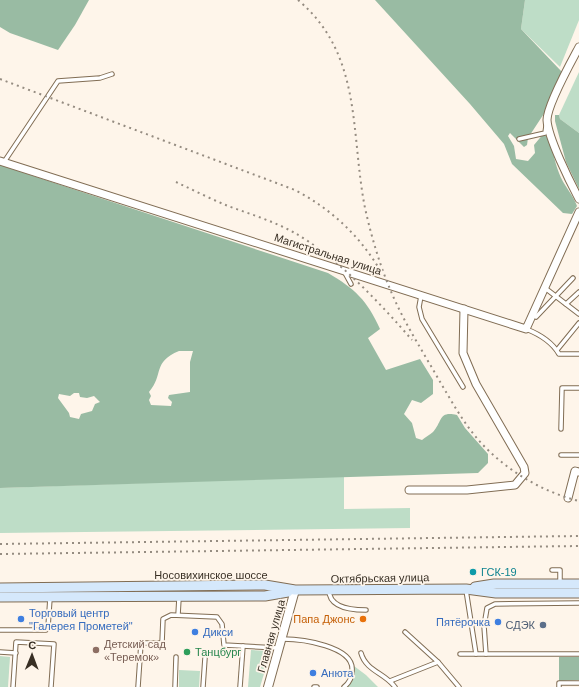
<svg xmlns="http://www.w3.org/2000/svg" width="579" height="687" font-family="Helvetica,sans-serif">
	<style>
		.green { fill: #beddc7 }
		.forest { fill: #99bba3; fill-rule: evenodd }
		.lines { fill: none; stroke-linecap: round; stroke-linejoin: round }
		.service-casing { stroke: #816d54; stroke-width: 5.5 }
		.minor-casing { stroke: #816d54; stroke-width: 9 }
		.tertiary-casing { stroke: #816d54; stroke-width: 10 }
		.secondary-casing { stroke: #816d54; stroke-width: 11 }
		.service { stroke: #fff; stroke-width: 3.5 }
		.minor { stroke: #fff; stroke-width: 7 }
		.tertiary { stroke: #fff; stroke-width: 8 }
		.secondary { stroke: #d5e8fb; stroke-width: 9 }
		.rail { stroke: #958c81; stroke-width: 2; stroke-dasharray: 2 4; stroke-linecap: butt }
		.culture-dot { fill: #0f9aa8; stroke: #fef5ea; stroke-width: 1.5 }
		.shop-dot { fill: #3f7fe0; stroke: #fef5ea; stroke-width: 1.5 }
		.food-dot { fill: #e8710a; stroke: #fef5ea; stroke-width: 1.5 }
		.service-dot { fill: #5c6f8a; stroke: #fef5ea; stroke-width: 1.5 }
		.education-dot { fill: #8d6e63; stroke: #fef5ea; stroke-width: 1.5 }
		.leisure-dot { fill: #2e9e5b; stroke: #fef5ea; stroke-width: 1.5 }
		.labels { text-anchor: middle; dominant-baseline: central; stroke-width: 3.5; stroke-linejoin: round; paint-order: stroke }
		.street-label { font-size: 11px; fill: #382f24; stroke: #fef5ea }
		.culture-label { font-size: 11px; fill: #0d838f; stroke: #fef5ea; text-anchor: start }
		.shop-label { font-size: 11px; fill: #366cbe; stroke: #fef5ea; text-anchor: start }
		.food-label { font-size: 11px; fill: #c56008; stroke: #fef5ea; text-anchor: end }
		.service-label { font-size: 11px; fill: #4e5e75; stroke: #fef5ea; text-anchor: end }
		.education-label { font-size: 11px; fill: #785e54; stroke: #fef5ea; text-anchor: start }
		.leisure-label { font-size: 11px; fill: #27864d; stroke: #fef5ea; text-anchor: start }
	</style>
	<rect width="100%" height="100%" fill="#fef5ea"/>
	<g class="green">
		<path d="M525 0H579V20L560 67 521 29Z"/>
		<path d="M579 72V133L560 119 559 115Z"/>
		<path d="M344 476V509L410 508V528L0 533V488Z"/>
		<path d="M251 650 267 651 266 667 260 687H248Z"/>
		<path d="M0 656 10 657 8 687H0Z"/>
		<path d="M354 666 366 675 378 687H347L353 678Z"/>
		<path d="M179 670 200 671 199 687H179Z"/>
	</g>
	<g class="forest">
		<path d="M0 0H89L75 25 58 50 10 33 0 27Z"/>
		<path d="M375 0H525L521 29 562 72 547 109 528 138 527 145 524 147 510 133 508 136 514 146 516 159 528 161 535 153 534 145 544 133C554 147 553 158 559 173 563 185 573 194 577 206L572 214 563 213 512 164 504 144 470 104Z"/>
		<path d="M555 115H559L560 119 579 133V189L566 162 555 121Z"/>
		<path d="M0 165 328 273C355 289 367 300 380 329L368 338 386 370 420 359 433 380V394L421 403 412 400 404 414 412 423 416 438 422 440C425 437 430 435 433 432 443 421 438 411 457 415L465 428 488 454V463L478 473 0 488ZM179 351H193L190 362V392L169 395 168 398 172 402 171 406 151 405 149 400 151 396 149 392C164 375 152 362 179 351ZM74 393H79L80 397 87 398 94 396 100 402 95 404 92 411 81 414 79 419 70 417 69 413 58 398 59 394 70 396Z"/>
		<path d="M559 657H579V680L559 681Z"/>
	</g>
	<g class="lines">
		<defs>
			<g id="service">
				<path d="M519 139 545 133 546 126"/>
				<path d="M4 162 58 81 100 78 112 74"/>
				<path d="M345 273 351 284"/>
				<path d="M545 288 579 314"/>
				<path d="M421 296 419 307 422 319 463 387"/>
				<path d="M566 304 579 292"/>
				<path d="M536 317 573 278"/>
				<path d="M526 329C539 334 552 342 559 354H579"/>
				<path d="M557 350 579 323"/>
				<path d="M561 429 562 388H579"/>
				<path d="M561 455H579"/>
				<path d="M552 570H560V583"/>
				<path d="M329 590C329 608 352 610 366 610"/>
				<path d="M466 590 476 654"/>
				<path d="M178 615 179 598"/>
				<path d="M0 630H46L48 627 50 598"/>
				<path d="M405 632 438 662"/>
				<path d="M283 639C301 639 355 646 352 671 352 677 349 683 344 687"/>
				<path d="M0 652 16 653"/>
				<path d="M361 653C366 671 385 673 395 687"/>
				<path d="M460 654H579"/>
				<path d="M486 654 484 626 487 608 495 604 579 603"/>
				<path d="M390 681 438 662 459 687"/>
				<path d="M13 687 16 642 54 644 51 687"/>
				<path d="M138 687 141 643H162L163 619 171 615 217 617 222 624 224 645 278 648"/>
				<path d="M175 687 176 657"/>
				<path d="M203 687 205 658"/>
				<path d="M240 687 243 646"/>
				<path d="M314 687H317"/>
				<path d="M559 687V683H579"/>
			</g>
			<g id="minor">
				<path d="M579 47C571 62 547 105 547 120 548 138 570 182 579 199"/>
				<path d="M0 161 526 329 579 212"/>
				<path d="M409 490H467L515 485 525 473 524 467 476 384 463 353 464 309"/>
				<path d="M568 498 575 471 579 472"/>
			</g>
			<path id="tertiary" d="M268 687 295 590"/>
			<g id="secondary">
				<path d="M475 587 494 584H579"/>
				<path d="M0 588 265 585 295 590 466 589 496 593H579"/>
				<path d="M0 597 265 596 288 592"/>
			</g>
		</defs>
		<use href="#service" class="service-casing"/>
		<use href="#minor" class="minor-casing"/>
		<use href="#tertiary" class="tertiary-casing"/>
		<use href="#secondary" class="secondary-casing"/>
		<use href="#service" class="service"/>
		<use href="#minor" class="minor"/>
		<use href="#tertiary" class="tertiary"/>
		<use href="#secondary" class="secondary"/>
		<g class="rail">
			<path d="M298 0C363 55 350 132 365 208 371 235 379 263 390 289 403 321 422 350 439 380 452 402 465 426 483 445 509 472 543 492 579 501"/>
			<path d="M0 79 295 190C331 209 359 235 380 270"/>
			<path d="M176 182C193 190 211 199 228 206 250 214 273 221 293 232 335 255 381 304 412 340"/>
			<path d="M0 544 579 536"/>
			<path d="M0 554 579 546"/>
		</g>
	</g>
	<circle class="culture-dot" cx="473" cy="572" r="4"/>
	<g class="shop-dot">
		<circle cx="21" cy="619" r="4"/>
		<circle cx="498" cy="622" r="4"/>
		<circle cx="195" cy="632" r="4"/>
		<circle cx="313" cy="673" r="4"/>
	</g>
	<circle class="food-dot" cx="363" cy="619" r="4"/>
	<circle class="service-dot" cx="543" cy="625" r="4"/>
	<circle class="education-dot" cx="96" cy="650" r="4"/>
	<circle class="leisure-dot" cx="187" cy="652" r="4"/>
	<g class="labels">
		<g class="street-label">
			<text transform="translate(328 254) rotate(18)">Магистральная улица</text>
			<text x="211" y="575">Носовихинское шоссе</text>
			<text transform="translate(380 578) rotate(-1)">Октябрьская улица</text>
			<text transform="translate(271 636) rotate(-74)">Главная улица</text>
		</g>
		<g class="culture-label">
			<text x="481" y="572">ГСК-19</text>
		</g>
		<g class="shop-label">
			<text x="29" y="613">Торговый центр<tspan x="29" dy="13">"Галерея Прометей"</tspan></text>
			<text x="490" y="622" text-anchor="end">Пятёрочка</text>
			<text x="203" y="632">Дикси</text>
			<text x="321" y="673">Анюта</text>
		</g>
		<g class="food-label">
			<text x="355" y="619">Папа Джонс</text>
		</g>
		<g class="service-label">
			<text x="535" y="625">СДЭК</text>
		</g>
		<g class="education-label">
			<text x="104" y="644">Детский сад<tspan x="104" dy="13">«Теремок»</tspan></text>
		</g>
		<g class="leisure-label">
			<text x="195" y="652">Танцбург</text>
		</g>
	</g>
	<g transform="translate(32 655) rotate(1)" stroke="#fef5ea" stroke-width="3" paint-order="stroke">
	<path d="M0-3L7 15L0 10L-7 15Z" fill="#382f24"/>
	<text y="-6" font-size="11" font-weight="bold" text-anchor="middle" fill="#382f24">С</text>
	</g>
</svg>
